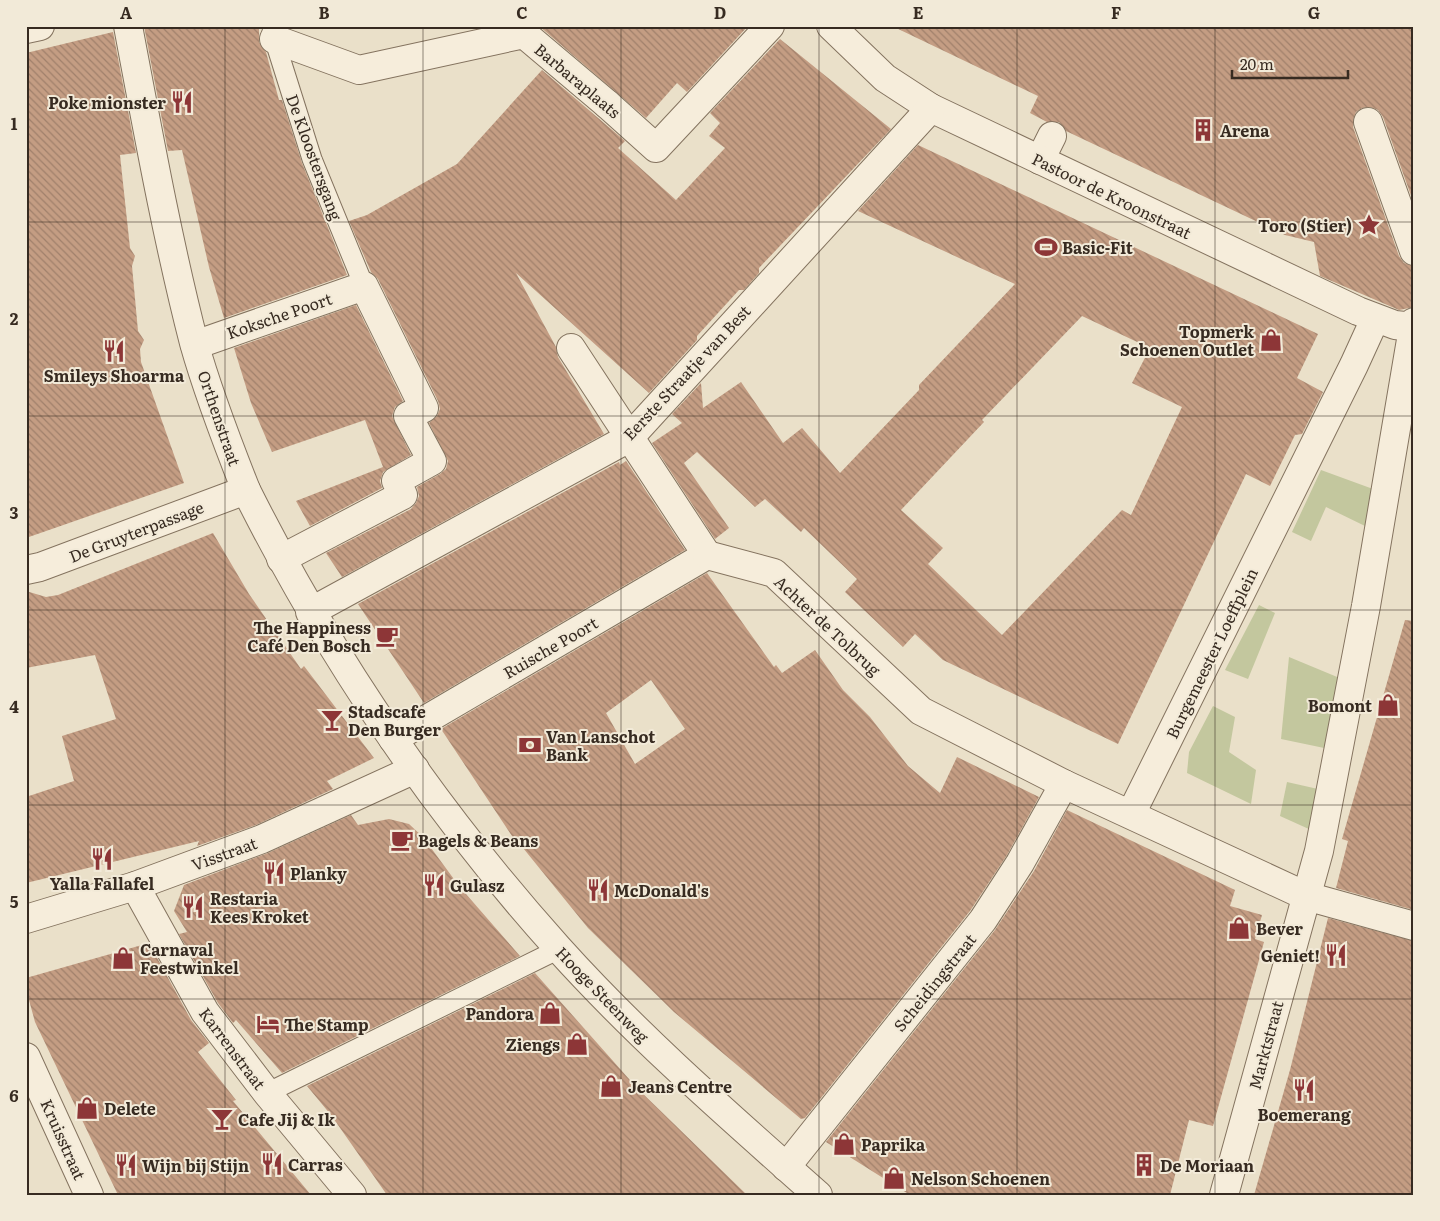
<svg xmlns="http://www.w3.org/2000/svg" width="1440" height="1221" font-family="Literata,serif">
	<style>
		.green { fill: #c3c79e }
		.building { fill: url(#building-back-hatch); fill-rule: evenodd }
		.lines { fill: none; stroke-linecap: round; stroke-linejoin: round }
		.service-casing { stroke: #84735f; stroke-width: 21 }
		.pedestrian-casing { stroke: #84735f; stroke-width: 30 }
		.minor-casing { stroke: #84735f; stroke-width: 30 }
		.service { stroke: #f6eddb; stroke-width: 19 }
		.pedestrian { stroke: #f6eddb; stroke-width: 28 }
		.minor { stroke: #f6eddb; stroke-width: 28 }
		.grid { fill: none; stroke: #372b21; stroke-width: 1; stroke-opacity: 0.55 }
		.labels { text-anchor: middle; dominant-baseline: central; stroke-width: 4; stroke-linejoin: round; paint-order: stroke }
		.street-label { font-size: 16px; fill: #372b21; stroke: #f2ead8 }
		.poi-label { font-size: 16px; font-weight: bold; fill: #372b21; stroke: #f2ead8; text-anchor: start }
		.neatline { fill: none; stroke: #372b21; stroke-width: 2 }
		.grid-label { font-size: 16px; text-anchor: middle; font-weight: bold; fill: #372b21 }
	</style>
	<defs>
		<pattern id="building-back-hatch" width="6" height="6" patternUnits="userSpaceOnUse" patternTransform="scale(1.25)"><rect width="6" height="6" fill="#c49d83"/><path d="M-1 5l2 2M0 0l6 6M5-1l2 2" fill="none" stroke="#a0806b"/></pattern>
	</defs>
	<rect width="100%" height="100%" fill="#eae0c9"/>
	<g class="green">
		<path d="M1321 470 1373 489 1365 526 1326 507 1311 541 1292 532Z"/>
		<path d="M1259 605 1275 613 1248 679 1225 670Z"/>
		<path d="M1289 657 1342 679 1329 749 1281 739Z"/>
		<path d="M1213 706 1235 717 1229 752 1256 770 1251 804 1187 773 1189 752Z"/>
		<path d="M1287 782 1318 789 1311 830 1280 816Z"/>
	</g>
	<g class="building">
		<path d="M144 26H259V42L266 52 279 100H282L302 163 347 275 224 318 209 267 182 150 168 151Z"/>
		<path d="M539 26H748L687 92 677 83 646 118Z"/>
		<path d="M892 26H1414V204L1383 117 1378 110 1370 107 1362 108 1356 112 1353 120V127L1399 256 1404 263 1414 266V307L1399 310 1320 276 1314 242 1285 235 1066 131 1059 122H1047L1030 113 1038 96Z"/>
		<path d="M113 32 136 153 120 155 130 248 135 256 132 266 138 331 144 340 140 349 141 362 184 483 26 538V53Z"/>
		<path d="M780 39 891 129 759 268V273L744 290H739L697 336V340L649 393 516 273 556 347 558 357 604 434 342 577 326 553 411 509 416 503 419 496 417 487 440 474 446 469 448 461 429 423 437 416 440 409 438 401 378 279 371 272 349 221 367 215 457 164 542 70 625 141 618 148 676 200 725 148 709 136 720 123 710 113Z"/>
		<path d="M918 145 1318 334 1297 378 1323 392 1302 434 1295 435 1270 486 1246 474 1118 744 943 660 915 634 903 647 845 592 857 579 804 528 801 532 765 499 755 507 697 452 684 463 729 528 715 539 652 443 682 423 672 414 701 383 703 408 741 382 783 443 802 428 840 473 919 390V385L1015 284 858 211ZM1082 316 1150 348 1132 383 1182 407 1131 515 1122 510 1002 635 928 564 943 548 901 510 984 422 982 420Z"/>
		<path d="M356 305 403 401 395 407 392 416 411 455 383 472 380 481 382 488 310 526 296 501 383 467 365 420 272 452 251 403 234 348Z"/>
		<path d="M626 461 685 550 424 703 358 604 619 462 620 465Z"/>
		<path d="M213 533 249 594 301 669 304 666 374 758 327 781 333 789 256 825 197 846 199 841 26 883V797L74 781 62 736 116 719 95 655 26 668V591L46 597 58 595Z"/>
		<path d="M707 573 774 667 776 665 782 673 815 650 843 690 870 717 908 766 940 793 957 757 1039 797 1007 855 970 911 805 1118 801 1119 674 1012 588 928 519 843 518 845 441 729ZM651 680 685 729 635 764 606 713Z"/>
		<path d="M1405 620 1414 621V910L1336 888 1348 841 1342 839Z"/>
		<path d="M1067 810 1235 890 1230 906 1262 915 1255 939 1264 942 1213 1126 1189 1120 1170 1195H910L826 1142 995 930 1034 871Z"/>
		<path d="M351 815 358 825 389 819 409 824 423 837 459 886 520 956 282 1073 236 1020 233 1023 218 1003 179 934 187 932 174 911 184 885 268 853Z"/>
		<path d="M1328 918 1414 941V1195H1254L1290 1070Z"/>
		<path d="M149 943 191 1020 209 1043 198 1052 236 1100 233 1101 311 1195H118L35 1022 26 989V978Z"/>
		<path d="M535 973 637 1088 747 1195H387L331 1115 307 1086Z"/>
	</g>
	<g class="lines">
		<defs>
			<g id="service">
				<path d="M272 32 312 159 364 286"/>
				<path d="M267 1093 559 949"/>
			</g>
			<g id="pedestrian">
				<path d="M274 39 359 70 524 34 607 104"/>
				<path d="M1368 122 1414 251"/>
				<path d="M1040 160 1052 136"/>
				<path d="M195 345 364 286 424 408 408 416 432 461 396 481 403 495 281 559"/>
				<path d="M246 490C329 656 435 811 558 948 638 1037 729 1116 818 1195"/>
				<path d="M310 612 629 438"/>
				<path d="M393 739 707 555 571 348"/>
				<path d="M135 886 205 1012 267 1093 352 1195"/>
				<path d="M26 919 135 886 262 839 415 769"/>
				<path d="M786 1167 983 920 1020 863 1064 784"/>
				<path d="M1224 1195 1319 851 1366 606 1414 322"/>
			</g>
			<g id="minor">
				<path d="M831 26 885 78 931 108 1358 311 1395 325 1414 327"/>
				<path d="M26 29 40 26"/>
				<path d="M607 104 656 148 770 26"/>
				<path d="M629 438 931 108"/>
				<path d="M707 555 774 573 921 711 1064 784 1306 896 1414 926"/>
				<path d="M26 570 40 567 246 490C227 442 208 393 194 343 167 238 148 132 128 26"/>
				<path d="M1131 814 1354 365 1375 319"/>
				<path d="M26 1057 89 1195"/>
			</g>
		</defs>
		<use href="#service" class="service-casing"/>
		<use href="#pedestrian" class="pedestrian-casing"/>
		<use href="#minor" class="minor-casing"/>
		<use href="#service" class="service"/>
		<use href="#pedestrian" class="pedestrian"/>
		<use href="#minor" class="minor"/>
	</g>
	<path class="grid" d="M225 26V1195M423 26V1195M621 26V1195M819 26V1195M1017 26V1195M1215 26V1195M26 222H1414M26 416H1414M26 610H1414M26 805H1414M26 999H1414"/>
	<defs>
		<symbol id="restaurant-bare" viewBox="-9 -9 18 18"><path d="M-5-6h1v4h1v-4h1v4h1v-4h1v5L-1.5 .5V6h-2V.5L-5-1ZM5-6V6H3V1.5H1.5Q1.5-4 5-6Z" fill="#8d3637" stroke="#f2ead8" stroke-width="2.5" paint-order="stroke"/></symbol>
		<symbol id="building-bare" viewBox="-9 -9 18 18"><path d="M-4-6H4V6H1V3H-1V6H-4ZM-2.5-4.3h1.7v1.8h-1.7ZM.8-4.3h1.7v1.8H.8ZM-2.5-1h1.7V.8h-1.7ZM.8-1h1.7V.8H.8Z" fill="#8d3637" stroke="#f2ead8" stroke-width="2.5" paint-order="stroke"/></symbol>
		<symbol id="sight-bare" viewBox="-9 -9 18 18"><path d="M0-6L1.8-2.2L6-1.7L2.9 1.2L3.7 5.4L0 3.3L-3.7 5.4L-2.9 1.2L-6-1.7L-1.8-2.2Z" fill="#8d3637" stroke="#f2ead8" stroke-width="2.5" paint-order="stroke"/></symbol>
		<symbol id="stadium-bare" viewBox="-9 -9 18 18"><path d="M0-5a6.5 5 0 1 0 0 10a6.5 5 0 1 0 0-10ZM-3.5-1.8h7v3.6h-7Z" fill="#8d3637" stroke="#f2ead8" stroke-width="2.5" paint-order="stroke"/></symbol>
		<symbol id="shop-bare" viewBox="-9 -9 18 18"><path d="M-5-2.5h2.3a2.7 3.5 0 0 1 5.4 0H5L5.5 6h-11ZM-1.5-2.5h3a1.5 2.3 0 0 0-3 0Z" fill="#8d3637" stroke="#f2ead8" stroke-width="2.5" paint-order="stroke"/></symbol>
		<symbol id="cafe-bare" viewBox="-9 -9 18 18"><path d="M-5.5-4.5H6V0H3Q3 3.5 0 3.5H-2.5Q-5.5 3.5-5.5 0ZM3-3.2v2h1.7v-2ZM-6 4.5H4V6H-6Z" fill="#8d3637" stroke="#f2ead8" stroke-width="2.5" paint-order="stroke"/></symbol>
		<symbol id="bar-bare" viewBox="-9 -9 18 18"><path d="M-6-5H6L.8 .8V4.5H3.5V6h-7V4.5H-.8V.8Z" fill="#8d3637" stroke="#f2ead8" stroke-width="2.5" paint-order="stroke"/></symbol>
		<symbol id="bank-bare" viewBox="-9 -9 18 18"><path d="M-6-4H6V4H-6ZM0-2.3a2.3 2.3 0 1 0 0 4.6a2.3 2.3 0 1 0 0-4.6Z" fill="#8d3637" stroke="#f2ead8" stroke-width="2.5" paint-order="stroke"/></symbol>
		<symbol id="hotel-bare" viewBox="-9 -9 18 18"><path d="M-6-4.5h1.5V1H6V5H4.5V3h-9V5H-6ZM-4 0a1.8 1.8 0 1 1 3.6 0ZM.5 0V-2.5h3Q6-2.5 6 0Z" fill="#8d3637" stroke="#f2ead8" stroke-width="2.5" paint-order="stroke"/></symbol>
	</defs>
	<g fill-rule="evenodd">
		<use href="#restaurant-bare" x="166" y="86" width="32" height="32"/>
		<use href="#building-bare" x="1187" y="114" width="32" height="32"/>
		<use href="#sight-bare" x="1353" y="209" width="32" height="32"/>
		<use href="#stadium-bare" x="1030" y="231" width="32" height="32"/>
		<use href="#shop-bare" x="1255" y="324" width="32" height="32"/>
		<use href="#restaurant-bare" x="98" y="335" width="32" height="32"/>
		<use href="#cafe-bare" x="371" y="620" width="32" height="32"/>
		<use href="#shop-bare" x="1372" y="689" width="32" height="32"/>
		<use href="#bar-bare" x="316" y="704" width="32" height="32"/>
		<use href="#bank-bare" x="514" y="729" width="32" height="32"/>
		<use href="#cafe-bare" x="386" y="824" width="32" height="32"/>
		<use href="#restaurant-bare" x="86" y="843" width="32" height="32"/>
		<use href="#restaurant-bare" x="258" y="857" width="32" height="32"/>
		<use href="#restaurant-bare" x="418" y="869" width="32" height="32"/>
		<use href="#restaurant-bare" x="582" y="874" width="32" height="32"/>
		<use href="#restaurant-bare" x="177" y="891" width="32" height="32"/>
		<use href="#shop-bare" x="1223" y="912" width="32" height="32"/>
		<use href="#restaurant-bare" x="1320" y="939" width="32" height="32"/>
		<use href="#shop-bare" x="107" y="942" width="32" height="32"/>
		<use href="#shop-bare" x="534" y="997" width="32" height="32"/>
		<use href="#hotel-bare" x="252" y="1008" width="32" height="32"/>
		<use href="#shop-bare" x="561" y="1028" width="32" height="32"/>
		<use href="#shop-bare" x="595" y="1070" width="32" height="32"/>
		<use href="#restaurant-bare" x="1288" y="1074" width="32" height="32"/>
		<use href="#shop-bare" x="71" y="1092" width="32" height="32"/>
		<use href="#bar-bare" x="206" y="1103" width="32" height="32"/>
		<use href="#shop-bare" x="828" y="1128" width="32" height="32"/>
		<use href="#restaurant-bare" x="256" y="1148" width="32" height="32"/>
		<use href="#restaurant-bare" x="110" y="1149" width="32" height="32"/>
		<use href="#building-bare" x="1128" y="1149" width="32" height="32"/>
		<use href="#shop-bare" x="878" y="1162" width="32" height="32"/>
	</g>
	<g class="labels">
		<g class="street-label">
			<text transform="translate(578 80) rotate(40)">Barbaraplaats</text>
			<text transform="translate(315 157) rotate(70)">De Kloostersgang</text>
			<text transform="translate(1112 195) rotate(26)">Pastoor de Kroonstraat</text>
			<text transform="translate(279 315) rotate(-19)">Koksche Poort</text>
			<text transform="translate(686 372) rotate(-47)">Eerste Straatje van Best</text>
			<text transform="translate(220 418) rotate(71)">Orthenstraat</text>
			<text transform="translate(136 531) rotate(-21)">De Gruyterpassage</text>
			<text transform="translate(828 625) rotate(43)">Achter de Tolbrug</text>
			<text transform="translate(550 647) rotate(-30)">Ruische Poort</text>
			<text transform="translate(1211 653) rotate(-64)">Burgemeester Loeffplein</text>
			<text transform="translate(224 853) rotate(-20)">Visstraat</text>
			<text transform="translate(934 982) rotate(-51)">Scheidingstraat</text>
			<text transform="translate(603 994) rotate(46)">Hooge Steenweg</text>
			<text transform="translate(1265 1045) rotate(-75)">Marktstraat</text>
			<text transform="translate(233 1048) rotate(53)">Karrenstraat</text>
			<text transform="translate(64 1139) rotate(66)">Kruisstraat</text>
		</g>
		<g class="poi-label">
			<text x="166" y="102" text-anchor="end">Poke mionster</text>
			<text x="1220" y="130">Arena</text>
			<text x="1352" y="225" text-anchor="end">Toro (Stier)</text>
			<text x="1062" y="247">Basic-Fit</text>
			<text x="1254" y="331" text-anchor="end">Topmerk<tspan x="1254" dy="18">Schoenen Outlet</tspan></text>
			<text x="114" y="375" text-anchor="middle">Smileys Shoarma</text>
			<text x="371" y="627" text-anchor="end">The Happiness<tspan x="371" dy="18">Café Den Bosch</tspan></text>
			<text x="1372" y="705" text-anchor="end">Bomont</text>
			<text x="348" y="711">Stadscafe<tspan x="348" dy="18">Den Burger</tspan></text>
			<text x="546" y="736">Van Lanschot<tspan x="546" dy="18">Bank</tspan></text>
			<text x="418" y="840">Bagels &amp; Beans</text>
			<text x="290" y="873">Planky</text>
			<text x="102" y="883" text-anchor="middle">Yalla Fallafel</text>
			<text x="450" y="885">Gulasz</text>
			<text x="614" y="890">McDonald's</text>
			<text x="210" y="898">Restaria<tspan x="210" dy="18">Kees Kroket</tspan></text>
			<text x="1256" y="928">Bever</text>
			<text x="140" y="949">Carnaval<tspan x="140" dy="18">Feestwinkel</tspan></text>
			<text x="1320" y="955" text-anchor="end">Geniet!</text>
			<text x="534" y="1013" text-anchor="end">Pandora</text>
			<text x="284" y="1024">The Stamp</text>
			<text x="560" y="1044" text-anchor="end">Ziengs</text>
			<text x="628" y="1086">Jeans Centre</text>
			<text x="104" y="1108">Delete</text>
			<text x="1304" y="1114" text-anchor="middle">Boemerang</text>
			<text x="238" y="1119">Cafe Jij &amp; Ik</text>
			<text x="861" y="1144">Paprika</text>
			<text x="288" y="1164">Carras</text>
			<text x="142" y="1165">Wijn bij Stijn</text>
			<text x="1160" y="1165">De Moriaan</text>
			<text x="911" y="1178">Nelson Schoenen</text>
		</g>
	</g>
	<rect width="1440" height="1221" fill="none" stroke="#f2ead8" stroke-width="55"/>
	<path d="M1232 70v8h116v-8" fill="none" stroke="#372b21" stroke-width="2.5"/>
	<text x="1240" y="70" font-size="15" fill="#372b21" stroke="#f2ead8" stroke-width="4" paint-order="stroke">20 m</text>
	<rect x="28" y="28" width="1384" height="1166" class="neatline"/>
	<g class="grid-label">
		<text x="126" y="19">A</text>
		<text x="324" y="19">B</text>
		<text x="522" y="19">C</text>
		<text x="720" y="19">D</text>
		<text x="918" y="19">E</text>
		<text x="1116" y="19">F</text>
		<text x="1314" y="19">G</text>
		<text x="14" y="130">1</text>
		<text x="14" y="325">2</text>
		<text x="14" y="519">3</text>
		<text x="14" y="713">4</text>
		<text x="14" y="908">5</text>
		<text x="14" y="1102">6</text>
	</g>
</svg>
